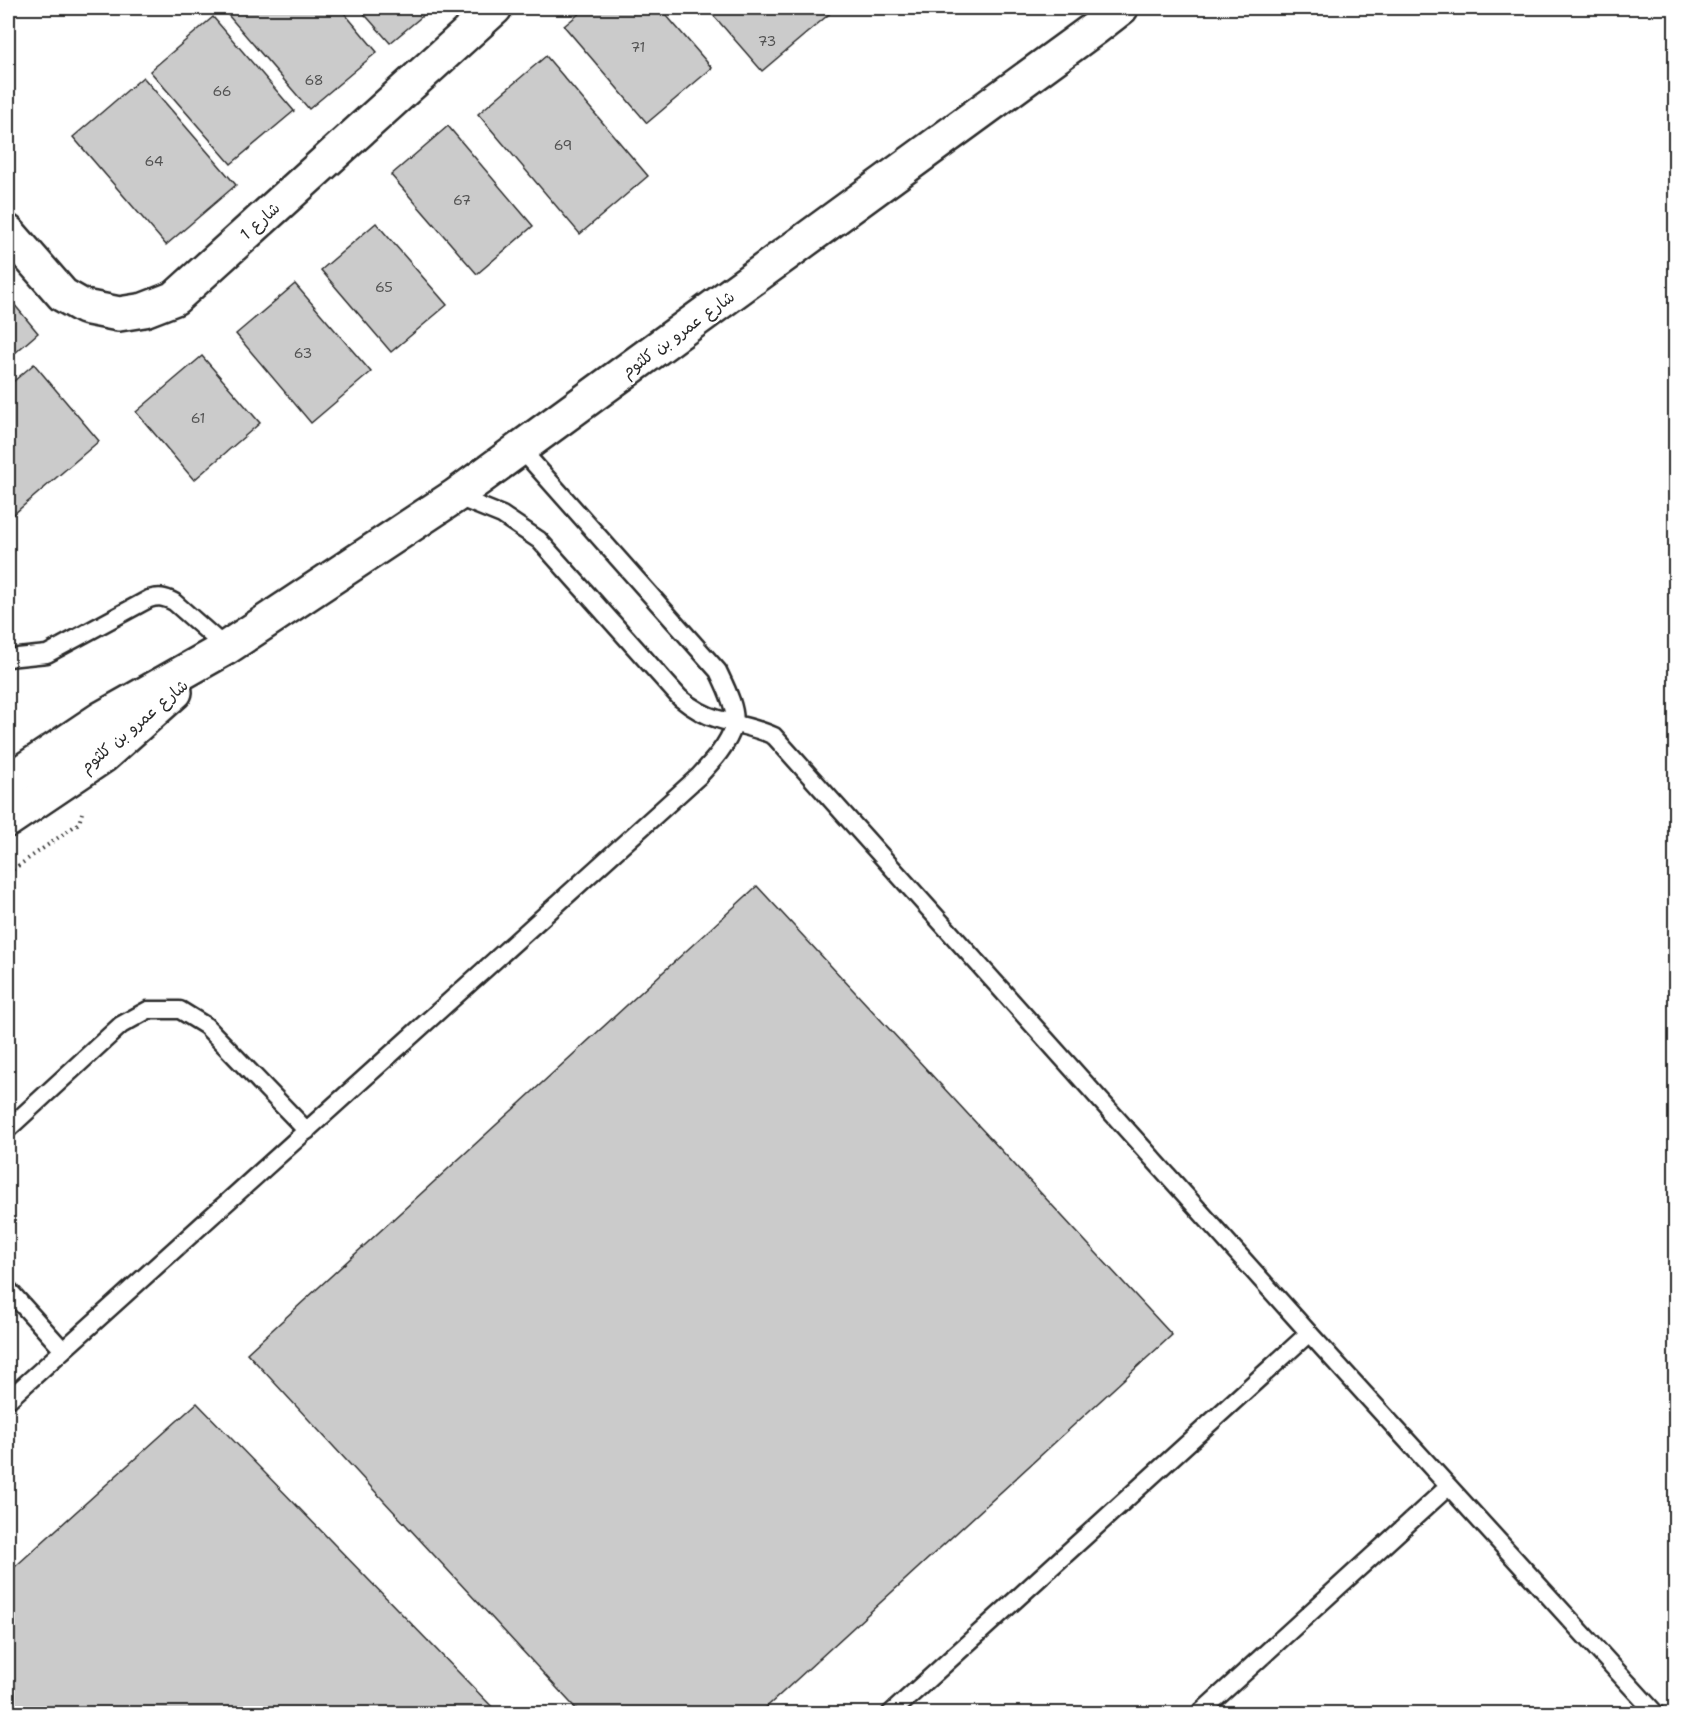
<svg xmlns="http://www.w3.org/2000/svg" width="1683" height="1721" font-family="'Shantell Sans','Playpen Sans Arabic',sans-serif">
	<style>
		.building { fill: #cbcbcb; stroke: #2b2b2b; stroke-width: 1.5 }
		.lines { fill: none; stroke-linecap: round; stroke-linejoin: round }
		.service-casing { stroke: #2b2b2b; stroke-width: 21 }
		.minor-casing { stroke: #2b2b2b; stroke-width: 38 }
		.tertiary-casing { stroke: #2b2b2b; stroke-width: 38 }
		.path { stroke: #2b2b2b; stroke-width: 4; stroke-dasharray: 1.5 4.5; stroke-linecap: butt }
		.service { stroke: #fff; stroke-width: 16 }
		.minor { stroke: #fff; stroke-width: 33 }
		.tertiary { stroke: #fff; stroke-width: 33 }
		.labels { text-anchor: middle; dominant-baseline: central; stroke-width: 4.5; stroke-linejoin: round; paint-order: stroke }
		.number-label { font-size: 14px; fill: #535353 }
		.street-label { font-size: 16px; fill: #2b2b2b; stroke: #fff }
	</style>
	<rect width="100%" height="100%" fill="#fff"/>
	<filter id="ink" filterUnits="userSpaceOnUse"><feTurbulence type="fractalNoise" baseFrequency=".0167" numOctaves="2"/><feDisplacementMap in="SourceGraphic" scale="12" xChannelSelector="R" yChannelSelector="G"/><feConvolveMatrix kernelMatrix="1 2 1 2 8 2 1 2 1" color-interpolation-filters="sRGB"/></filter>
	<g filter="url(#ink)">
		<g class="building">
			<path d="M222 8H340L377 52 309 109Z"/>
			<path d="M359 8H432L390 43Z"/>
			<path d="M586 8H660L712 68 647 123 564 26Z"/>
			<path d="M707 8H832L834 10 762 71Z"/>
			<path d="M213 17 294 111 231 164 150 71Z"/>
			<path d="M546 56 648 176 580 234 478 114Z"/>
			<path d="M143 77 236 185 166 245 73 137Z"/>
			<path d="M448 126 533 226 477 274 391 175Z"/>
			<path d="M376 223 447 305 391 352 321 270Z"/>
			<path d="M295 284 371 372 311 423 236 334Z"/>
			<path d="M8 297 38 333 8 359Z"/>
			<path d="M202 356 260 423 194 480 136 412Z"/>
			<path d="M34 364 99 441 8 519V386Z"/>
			<path d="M757 886 1172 1335 759 1714H581L247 1353Z"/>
			<path d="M197 1403 499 1714H8V1573Z"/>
		</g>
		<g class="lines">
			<defs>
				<g id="service">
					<path d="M455 496 502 515 539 540 680 698C691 707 703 715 718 719 737 725 755 727 774 736L1309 1333 1656 1714"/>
					<path d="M8 658 47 654 149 599C159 596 165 597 174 602L226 648"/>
					<path d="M8 1129 121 1025 148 1010H180L206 1026 307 1131"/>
					<path d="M8 1289 63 1350"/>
					<path d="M8 1400 699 776C712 762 728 745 734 725 738 710 724 684 718 671L521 449"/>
					<path d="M890 1714 1309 1333"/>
					<path d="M1199 1714 1448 1487"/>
				</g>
				<path id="minor" d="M8 232 63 295 84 307 119 314 144 310 175 298 495 8"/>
				<g id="tertiary">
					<path d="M8 781 102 718 226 648 455 496 1094 29 1121 8"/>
					<path d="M8 820 103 756 175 692"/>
				</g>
			</defs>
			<use href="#service" class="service-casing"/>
			<use href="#minor" class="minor-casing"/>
			<use href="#tertiary" class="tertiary-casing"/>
			<path class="path" d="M8 873 79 823 82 813"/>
			<use href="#service" class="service"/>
			<use href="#minor" class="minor"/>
			<use href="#tertiary" class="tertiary"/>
		</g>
	</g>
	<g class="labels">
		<g class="number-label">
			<text x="767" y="41">73</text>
			<text x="638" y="47">71</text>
			<text x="314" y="80">68</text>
			<text x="222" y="91">66</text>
			<text x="563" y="145">69</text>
			<text x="154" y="161">64</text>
			<text x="462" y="200">67</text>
			<text x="384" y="287">65</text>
			<text x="303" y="353">63</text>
			<text x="198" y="418">61</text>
		</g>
		<g class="street-label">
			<text transform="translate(260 221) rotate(-42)">شارع 1</text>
			<text transform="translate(678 334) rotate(-36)">شارع عمرو بن كلثوم</text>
			<text transform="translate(134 726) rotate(-40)">شارع عمرو بن كلثوم</text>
		</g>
	</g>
	<rect width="1683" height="1721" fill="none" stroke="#fff" stroke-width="30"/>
	<rect x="15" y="15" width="1653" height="1691" fill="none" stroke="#2b2b2b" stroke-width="2" filter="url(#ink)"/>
</svg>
